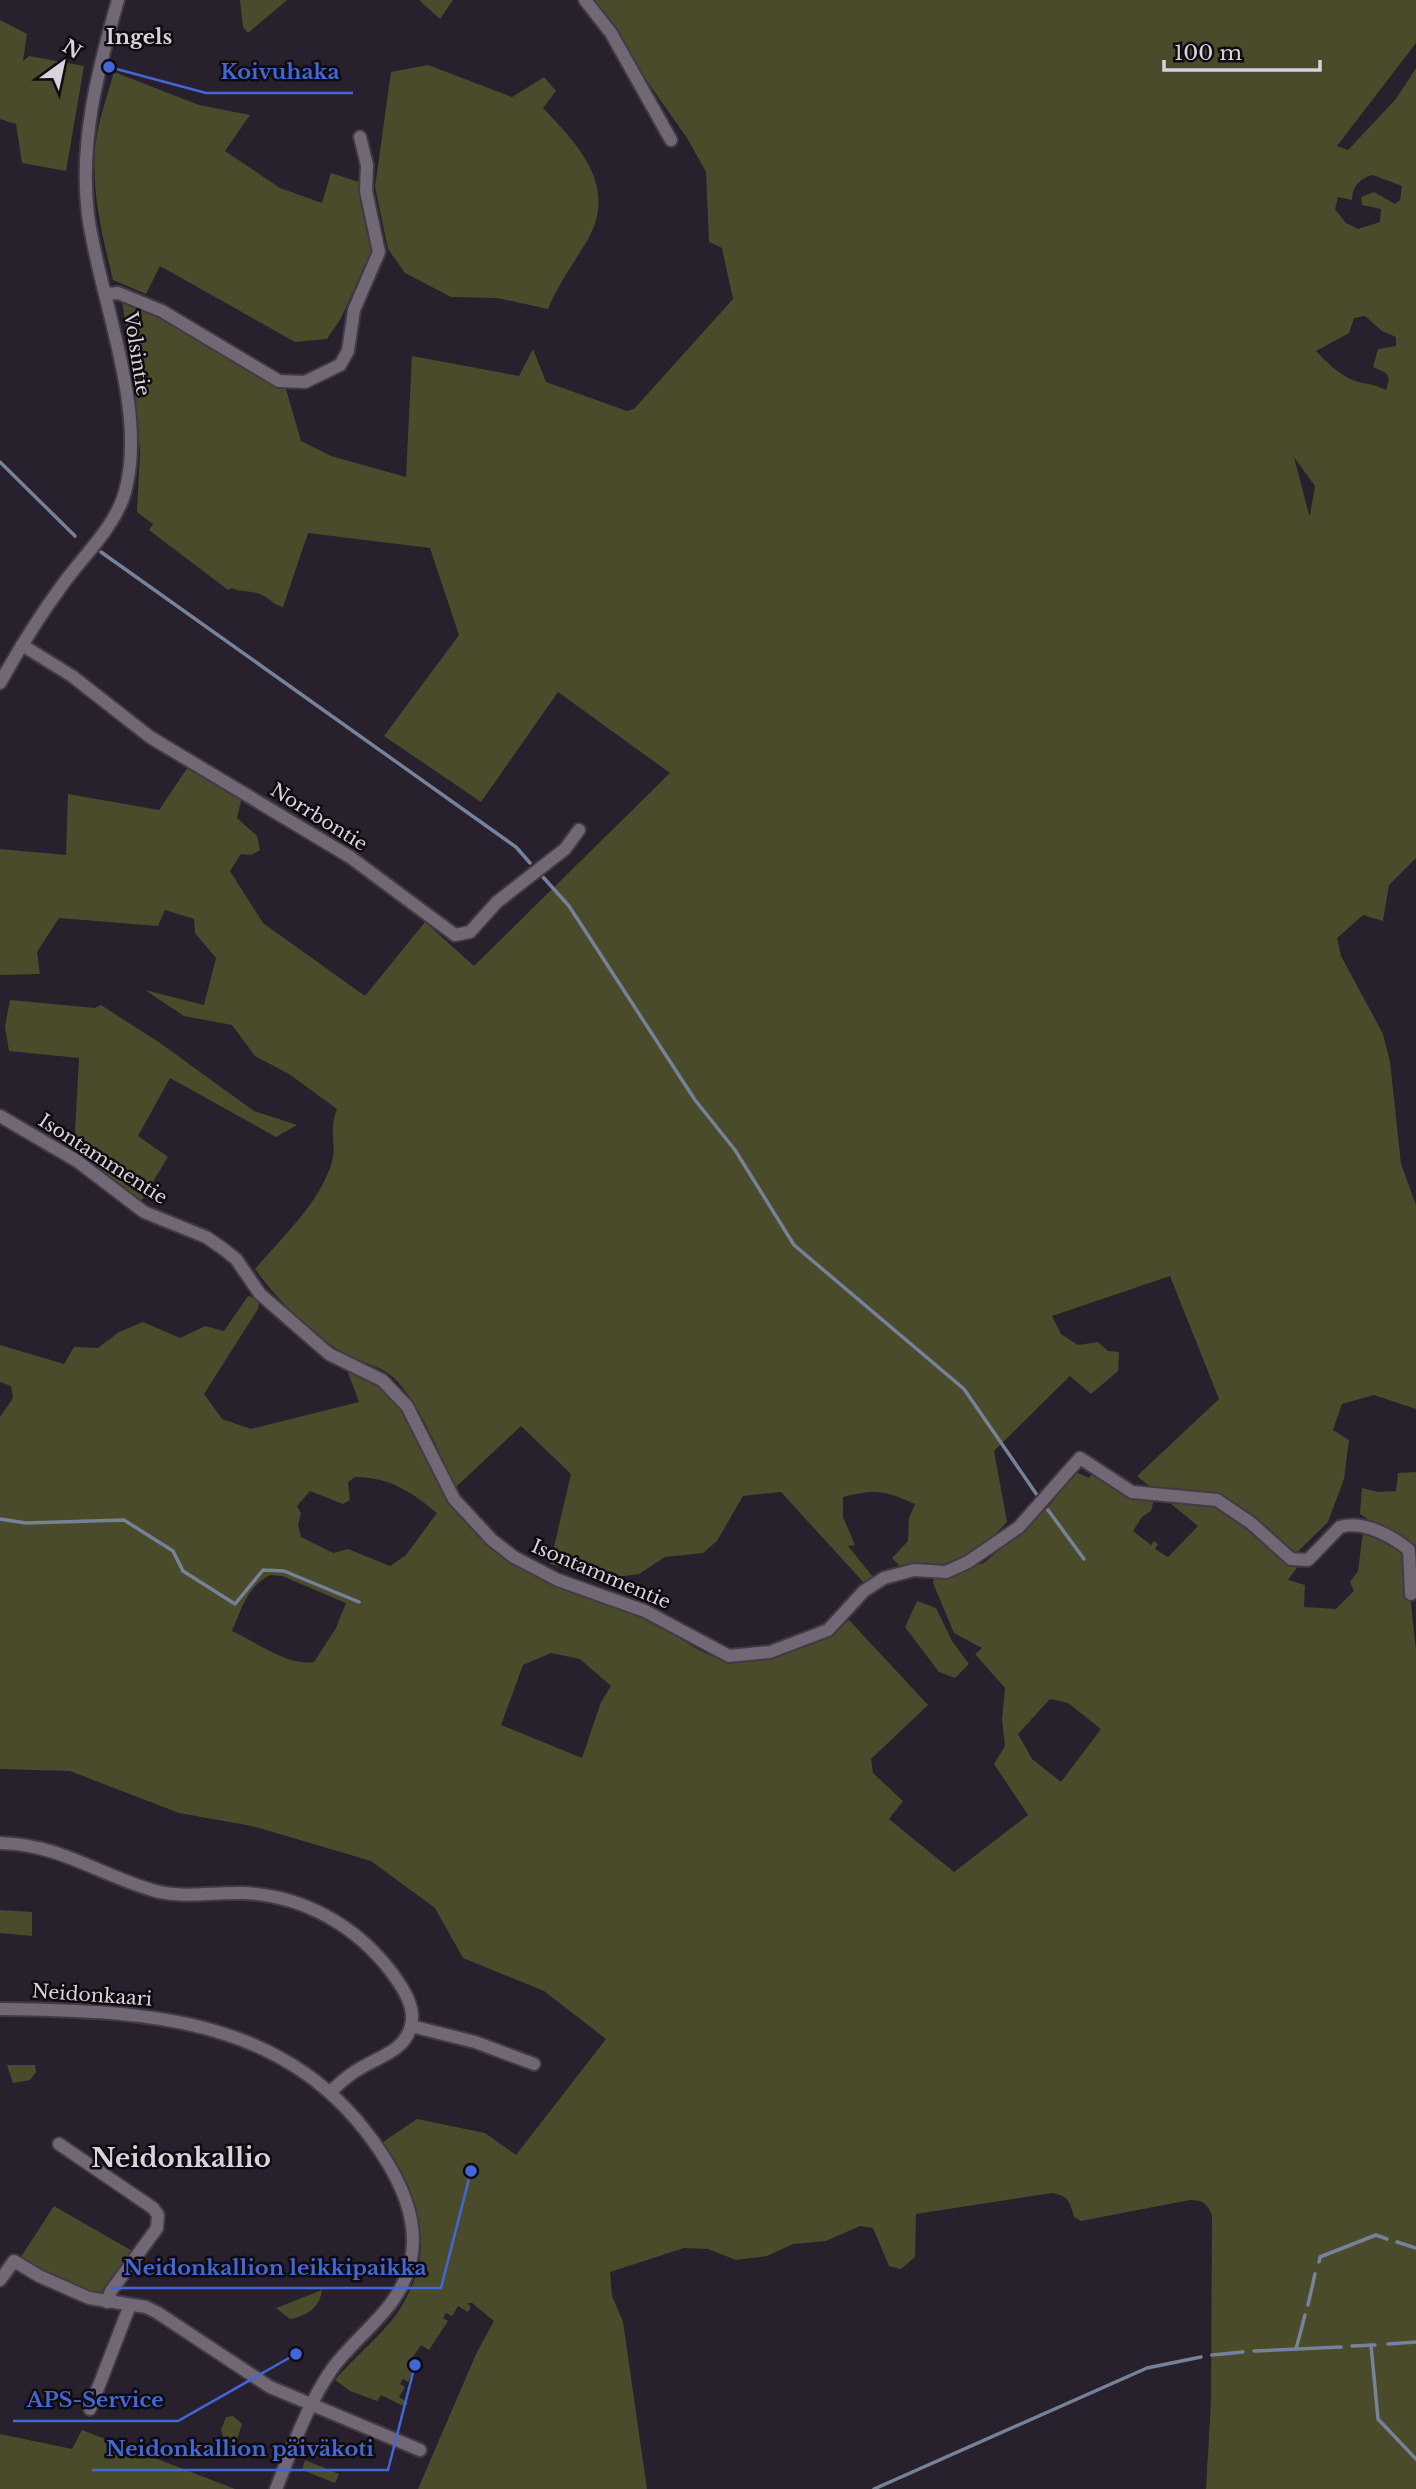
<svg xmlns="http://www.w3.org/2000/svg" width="1416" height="2489" font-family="'Libre Baskerville',serif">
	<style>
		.green { fill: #494b2b; fill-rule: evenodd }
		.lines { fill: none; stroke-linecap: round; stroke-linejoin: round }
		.stream { stroke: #76819a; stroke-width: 3.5 }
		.minor-casing { stroke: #413a44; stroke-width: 16 }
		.minor { stroke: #716775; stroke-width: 12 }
		.labels { text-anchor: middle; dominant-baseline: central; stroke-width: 5; stroke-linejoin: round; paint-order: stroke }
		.street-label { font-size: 19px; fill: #d8d2da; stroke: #0f0b11 }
		.neighbourhood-label { font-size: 21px; font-weight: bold; fill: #d8d2da; stroke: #0f0b11 }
		.district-label { font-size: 26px; font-weight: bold; fill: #d8d2da; stroke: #0f0b11 }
		.leader { fill: none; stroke: #4268d8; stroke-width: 2.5 }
		.callout-dot { fill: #4268d8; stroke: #0f0b11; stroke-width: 2.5 }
		.callout-label { font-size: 21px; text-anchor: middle; font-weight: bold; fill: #4268d8; stroke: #0f0b11; stroke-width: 5; stroke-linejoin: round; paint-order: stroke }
	</style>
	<rect width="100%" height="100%" fill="#28202c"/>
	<g class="green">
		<path d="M240 0H287L248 33 243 27Z"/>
		<path d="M419 0H453L440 19Z"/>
		<path d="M590 0H1416V43L1337 146 1348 150 1396 99 1416 68V858L1389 885 1383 921 1363 915 1337 938 1341 956 1383 1034 1390 1062 1401 1164 1416 1205V1409L1374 1395 1342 1404 1333 1430 1349 1440 1344 1479 1328 1522 1288 1561 1298 1566 1288 1580 1305 1585 1304 1607 1336 1609 1354 1591 1350 1582 1358 1571 1363 1532C1376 1536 1394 1539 1402 1551 1407 1557 1414 1632 1416 1648V2489H1206L1211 2400 1212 2215C1207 2203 1202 2200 1190 2200L1081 2221 1074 2217C1070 2202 1068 2195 1052 2193L916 2214 915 2257 901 2269 889 2266 873 2228 860 2226 826 2241 793 2244 767 2256 736 2260 708 2249 684 2248 610 2272 612 2296 623 2322 647 2489H418L477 2352 494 2321 472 2303H467L471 2307 468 2312 458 2306 452 2316 446 2313 443 2318 448 2321 429 2350 421 2345 412 2358 420 2363 408 2382 403 2379 400 2384 405 2387 399 2397 408 2403 405 2407 381 2395 377 2401 350 2391 335 2380C352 2359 385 2332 398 2312 440 2246 418 2204 383 2142L417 2119 485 2133 516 2155 606 2039 544 1991 463 1958 435 1908 371 1861 252 1826 179 1813 70 1771 0 1769V1417L13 1398 11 1386 0 1382V1345L64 1364 74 1347 98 1348 119 1332 143 1322 180 1338 205 1326 224 1331 248 1296 260 1300 258 1309 204 1394 222 1419 251 1429 359 1402 347 1370C402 1386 404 1421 430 1464 443 1485 473 1528 490 1545 533 1585 591 1592 643 1615 669 1627 693 1652 721 1659 761 1668 819 1643 849 1620L928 1705 871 1759 873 1773 903 1801 889 1819 954 1872 1028 1815 994 1764 1005 1746 1002 1720 1005 1688 975 1654 982 1648 954 1633 933 1583 935 1575 984 1563 1049 1506 1076 1472 1089 1478 1093 1473 1154 1499 1151 1511 1142 1517 1133 1531 1151 1545 1154 1541 1158 1544 1155 1549 1168 1557 1198 1526 1137 1476 1219 1399 1170 1276 1052 1316 1061 1334 1078 1345 1098 1342 1108 1351 1119 1352 1118 1371 1091 1394 1070 1376 994 1451 1007 1522 983 1547 951 1566 901 1567 892 1558 908 1541 909 1518 915 1504C885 1490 874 1489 843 1497V1517L855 1545 848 1546 873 1577 865 1584 781 1492 743 1496 717 1541 703 1553 665 1557 639 1574 624 1576 601 1577 550 1564 571 1474 521 1426 456 1487C438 1452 423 1410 396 1380 381 1365 366 1365 349 1356 315 1338 277 1300 255 1269 281 1238 320 1203 332 1162 337 1143 328 1131 337 1109L289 1074 255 1056 232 1025 184 1016 145 990 204 1005 216 958 195 933 194 919 165 910 158 926 59 918 37 952 40 974 0 975V849L66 855 68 794 159 810 188 767 242 797 237 818 257 836 260 850 251 855 241 854 230 871 263 923 365 996 425 922 474 966 670 773 558 692 481 802 384 736 459 635 430 548 308 533 283 607C273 605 271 599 262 595 253 590 242 593 232 588L228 590 149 530 153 524 137 512 140 452 133 369 122 302 134 304 286 389 301 441 331 456 406 477 412 356 519 376 533 349 546 382 627 411 634 409 733 299 722 248 709 242 706 172 687 138ZM1373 175 1402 186 1400 200 1395 204 1374 192 1361 197 1362 205 1381 209 1380 222 1358 229 1346 223 1335 209 1338 197 1352 200C1352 186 1360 178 1373 175ZM1365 316 1382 331 1396 337V346L1378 349 1373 367 1386 373 1389 379 1386 390C1376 385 1369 384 1358 382 1343 378 1326 362 1316 351L1349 333 1354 318ZM1294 457 1315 486 1310 515H1309ZM355 1477C389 1477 412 1492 437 1513L406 1555 390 1566 348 1549 333 1553 301 1537 298 1525 301 1513 297 1506 310 1491 343 1504 350 1500 348 1482ZM270 1575 282 1576 346 1603 336 1628 314 1662C286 1666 257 1642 232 1631 242 1608 247 1587 270 1575ZM551 1653 580 1659 611 1686 601 1702 582 1758 501 1725 523 1665ZM1050 1699 1068 1703 1101 1729 1061 1782 1032 1759 1018 1734Z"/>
		<path d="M0 20 27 34 23 61 29 56 84 66 66 171 22 163 16 124 0 119Z"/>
		<path d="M428 65 512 97 544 77 556 91 543 108C578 145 618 185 588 239 575 262 558 284 548 309L497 298 451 297 405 273 388 249 375 187 391 72Z"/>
		<path d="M114 72 199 105 250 115 225 151 280 188 322 203 331 173 359 182 371 252 341 318 327 339 295 342 160 266 146 294 113 280C102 235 90 187 96 140 99 118 108 94 114 72Z"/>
		<path d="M10 1000 95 1008 101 1005 160 1043 254 1111 297 1125 276 1137 170 1078 138 1136 168 1157 140 1203 74 1150 79 1058 9 1051 5 1027Z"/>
		<path d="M1416 1472V1545L1392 1535 1360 1514 1362 1488 1378 1492 1396 1491 1398 1473Z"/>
		<path d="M917 1601 936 1608 952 1641 969 1664 955 1678 939 1672 905 1627Z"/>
		<path d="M0 1910 32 1912V1936L0 1933Z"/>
		<path d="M7 2065H35L36 2072 30 2080 13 2083Z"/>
		<path d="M54 2206 134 2252 102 2295 65 2284 19 2260Z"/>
		<path d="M322 2290C320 2308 306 2316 290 2319L276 2308Z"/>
		<path d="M233 2416 242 2424 234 2449 226 2445 221 2430 226 2417Z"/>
		<path d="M82 2430 235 2489H0V2434L72 2449Z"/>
		<path d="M305 2460 339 2474 335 2483 302 2470Z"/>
	</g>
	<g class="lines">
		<g class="stream">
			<path d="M0 462 75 536"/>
			<path d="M101 552 516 847 530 863"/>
			<path d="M543 877 569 906 695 1100 735 1150 794 1245 964 1389 1037 1495"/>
			<path d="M1048 1510 1084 1559"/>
			<path d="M0 1519 26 1523 124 1520 173 1551 183 1571 235 1604 263 1570 284 1571 359 1602"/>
			<path d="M1397 2242 1416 2248"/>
			<path d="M1319 2262 1320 2257 1376 2235 1387 2239"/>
			<path d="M1308 2305 1315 2274"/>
			<path d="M1388 2344 1416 2342"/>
			<path d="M1371 2345 1378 2419 1416 2459"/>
			<path d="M1352 2346 1375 2345"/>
			<path d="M1296 2349 1305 2315"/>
			<path d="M1254 2351 1341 2347"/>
			<path d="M1212 2355 1243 2352"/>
			<path d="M874 2489 1147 2368 1201 2357"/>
		</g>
		<defs>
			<g id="minor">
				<path d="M585 0 611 33 671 140"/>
				<path d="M107 294 118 293 162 311 279 381 305 382 340 365 348 351 354 310 379 252 366 191 367 165 360 137"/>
				<path d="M22 645 72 676 150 737 350 857 455 935 470 932 497 902 565 849 579 830"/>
				<path d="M0 683C19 649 40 615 63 584 84 555 115 527 125 492 148 409 99 297 88 215 79 142 98 69 118 0"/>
				<path d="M0 1116 77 1161 144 1212 206 1237 222 1248 236 1259 260 1294 329 1354 382 1380 407 1406 454 1499 492 1540 514 1557 558 1580 645 1611 729 1656 770 1652 828 1630 864 1591 884 1578 914 1570 946 1572 968 1562 1019 1527 1080 1458 1132 1492 1217 1500 1251 1523 1291 1559 1308 1560 1340 1527C1363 1520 1392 1536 1409 1550L1411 1594"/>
				<path d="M0 1843C62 1845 97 1874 152 1890 181 1899 212 1892 242 1893 302 1895 356 1925 392 1973 403 1988 416 2007 411 2026 405 2051 378 2057 359 2069 348 2075 339 2084 330 2092"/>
				<path d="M0 2009C149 2011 292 2016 382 2154 403 2186 420 2226 410 2264 399 2310 358 2333 332 2369 307 2405 292 2449 276 2489"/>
				<path d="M411 2026 475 2042 534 2064"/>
				<path d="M59 2144 153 2208 158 2215 157 2228 111 2291 107 2302"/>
				<path d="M0 2280 14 2261 39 2276 89 2298 146 2307 158 2313 270 2387 420 2450"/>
				<path d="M90 2409 130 2305"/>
			</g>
		</defs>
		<use href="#minor" class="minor-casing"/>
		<use href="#minor" class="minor"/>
	</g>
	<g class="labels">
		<g class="street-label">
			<text transform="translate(137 354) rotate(81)">Volsintie</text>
			<text transform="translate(319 817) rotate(32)">Norrbontie</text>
			<text transform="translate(103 1159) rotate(33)">Isontammentie</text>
			<text transform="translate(601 1574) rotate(23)">Isontammentie</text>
			<text transform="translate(92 1995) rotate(4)">Neidonkaari</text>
		</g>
		<g class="neighbourhood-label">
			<text x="139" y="37">Ingels</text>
		</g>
		<g class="district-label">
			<text x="181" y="2158">Neidonkallio</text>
		</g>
	</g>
	<path class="leader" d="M109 67L206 93H353M471 2171L441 2288H110M296 2354L178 2421H13M415 2365L388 2470H92"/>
	<g class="callout-dot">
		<circle cx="109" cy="67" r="7"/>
		<circle cx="471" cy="2171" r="7"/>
		<circle cx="296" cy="2354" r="7"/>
		<circle cx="415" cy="2365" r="7"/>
	</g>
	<g class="callout-label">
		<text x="280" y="79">Koivuhaka</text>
		<text x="275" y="2275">Neidonkallion leikkipaikka</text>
		<text x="95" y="2407">APS-Service</text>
		<text x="240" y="2456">Neidonkallion päiväkoti</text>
	</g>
	<g transform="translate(63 63) rotate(33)" stroke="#0f0b11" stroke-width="5" paint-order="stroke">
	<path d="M0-5L12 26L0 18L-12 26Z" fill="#d8d2da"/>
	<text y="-10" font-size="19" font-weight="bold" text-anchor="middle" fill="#d8d2da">N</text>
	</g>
	<path d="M1164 60v10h156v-10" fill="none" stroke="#d8d2da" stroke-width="3.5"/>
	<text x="1174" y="60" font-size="21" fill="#d8d2da" stroke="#0f0b11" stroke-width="5" paint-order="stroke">100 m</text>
</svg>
